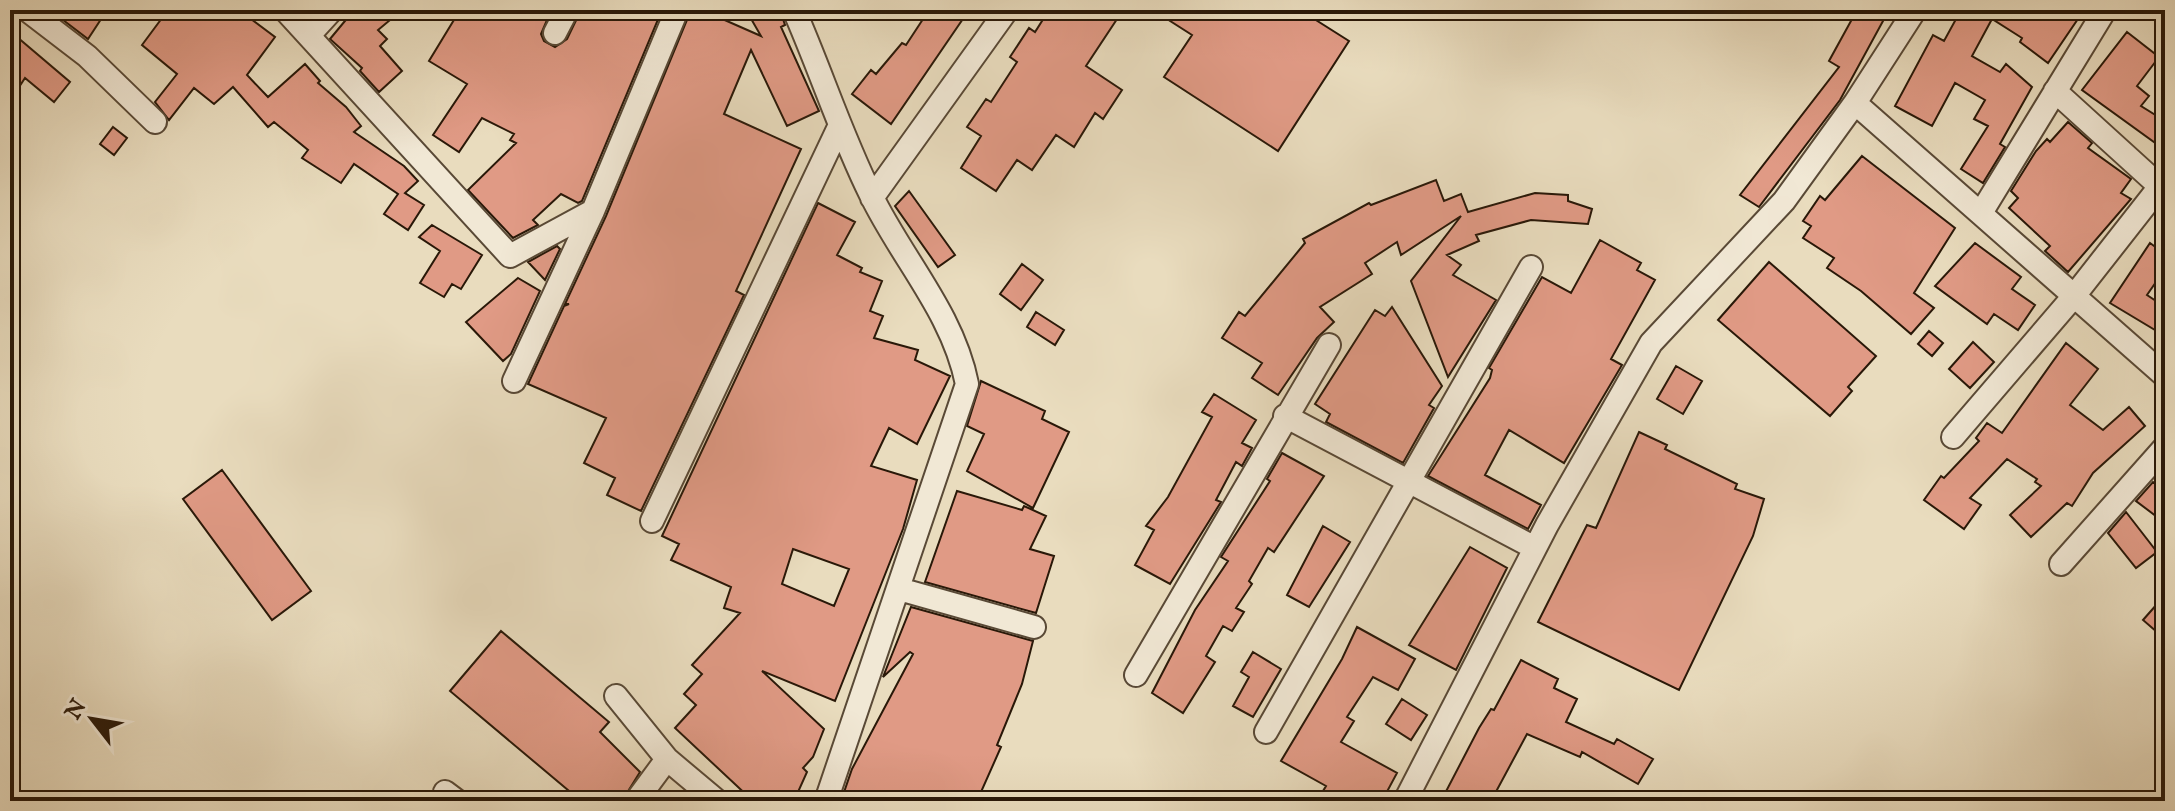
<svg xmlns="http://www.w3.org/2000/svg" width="2175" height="811" font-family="'IM FELL English',serif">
  <rect width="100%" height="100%" fill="#e9dcbe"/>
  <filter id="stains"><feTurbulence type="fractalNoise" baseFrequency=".0025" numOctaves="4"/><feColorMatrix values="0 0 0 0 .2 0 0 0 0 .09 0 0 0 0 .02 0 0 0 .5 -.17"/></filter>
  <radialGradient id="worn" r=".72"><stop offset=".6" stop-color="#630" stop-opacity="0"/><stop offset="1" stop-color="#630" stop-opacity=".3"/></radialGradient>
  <path fill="#e09a85" stroke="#291808" stroke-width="2" fill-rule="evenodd" d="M50,10h57l-19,29z
    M168,10h71l36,27 -28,38 21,22 37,-33 15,17 -2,2 28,24 15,19 -7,6 50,34 14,15 -13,12 19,12 -16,25 -24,-16 14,-20 -44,-30 -13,19 -39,-25 6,-8 -34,-28 -6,5 -35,-40 -19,17 -20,-16 -25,32 -14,-18 22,-28 -35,-29z
    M354,10h48l-24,20 9,9 -7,7 22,25 -23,21 -19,-21 2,-3 -32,-29z
    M460,10h85l5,3 -9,21 3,7 11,6 12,-8 14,-29h81l-80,191 -4,2 -17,-9 -28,26 5,5 -25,13 -45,-48 48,-47 -6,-3 4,-6 -32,-16 -23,34 -26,-17 34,-51 -38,-23z
    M691,10h11l59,26 -15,-26h34l5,15 -4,2 38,84 -32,15 -36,-76 -27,64 77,35 -65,142 8,4 -103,216 -34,-16 8,-17 -31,-15 22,-45 -78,-34 36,-78 5,-2h-4l41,-88z
    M929,10h40l-78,114 -39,-30 19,-24 5,4 26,-31 4,2z
    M1049,10h74l-37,56 36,24 -19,29 -8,-6 -21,34 -18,-12 -24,35 -15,-10 -21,31 -35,-23 20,-32 -14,-9 19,-28 5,3 26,-40 -7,-5 19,-29 6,4z
    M1153,10h147l49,31 -71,110 -114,-74 28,-42z
    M1857,10h32l-49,90 -81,107 -19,-12 99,-128 -10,-6z
    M1961,10h123l-36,53 -28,-21 2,-4 -30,-19 -20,37 28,16 6,-8 26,23 -32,57 5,3 -22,36 -22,-14 27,-43 -14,-7 11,-19 -30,-17 -23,43 -37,-20 38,-71 11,6z
    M10,31l60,51 -16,20 -29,-24 -15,23z
    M2127,32l32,25 -22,29 12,10 -8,10 24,15v29l-83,-60z
    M2068,122l24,21 -4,5 43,31 -10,14 10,6 -63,73 -23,-21 5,-5 -41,-38 9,-10 -7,-7 25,-40 11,-12 3,3z
    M113,127l14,11 -13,17 -14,-11z
    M1862,156l93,72 -41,65 20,15 -23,26 -50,-43 -34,-23 7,-10 -31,-20 8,-12 -8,-5 17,-25 5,4z
    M1436,180l8,21 17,-7 7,18 67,-19 33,2v6l24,8 -4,15 -57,-4 -55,15 3,6 -32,14 14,10 -8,10 43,25 -48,77 -37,-96 50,-65 -60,39 -4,-13 -32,21 7,11 -52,33 14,15 -17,16 -39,57 -26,-17 10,-15 -40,-25 17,-26 6,4 60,-73 -2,-4 66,-36 2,2z
    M909,191l46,64 -17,12 -43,-61z
    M818,203l37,19 -18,33 25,13 -2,4 22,9 -12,30 13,5 -9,22 44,12 -3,10 35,16 -33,68 -28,-16 -18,38 46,14 -14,49 -68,172 -73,-30 62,58 -11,28 -10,11 4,4 -13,29h-41l-78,-73 21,-23 -12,-11 18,-20 -10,-9 48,-52 -16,-5 7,-21 -60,-27 8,-16 -17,-8zM793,549l56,20 -15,37 -52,-22z
    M432,225l50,30 -21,34 -9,-5 -8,13 -24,-14 20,-32 -21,-14z
    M1600,240l41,23 -4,7 18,10 -44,79 11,6 -58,98 -55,-33 -24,45 56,30 -13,24 -100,-53 62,-98 2,-8 -3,-2 53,-91 29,16z
    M1975,243l46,34 -9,12 23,16 -17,25 -24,-16 -7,10 -52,-38z
    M2150,243l15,11v15l-18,26 18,12v29l-55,-33z
    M557,246l3,3 -15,31 -17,-18z
    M1769,262l107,94 -28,31 4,4 -22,25 -112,-96z
    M1022,264l21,16 -22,30 -21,-16z
    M518,278l22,13 -29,63 -8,7 -37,-39z
    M1392,307l50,79 -13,19 5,3 -31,55 -77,-41 4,-8 -15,-10 60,-94 10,6z
    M1036,312l28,18 -9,15 -28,-18z
    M1929,331l14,12 -11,13 -14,-12z
    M1973,342l21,20 -24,26 -21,-19z
    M2066,343l32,26 -28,36 33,25 26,-23 16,19 -52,47 -21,33 -5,-3 -36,34 -21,-22 31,-29 -6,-4 2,-3 -30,-20 -37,39 11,7 -17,24 -40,-29 17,-24 3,2 35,-37 -3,-3 11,-15 15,10z
    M1676,366l26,15 -19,33 -26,-15z
    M981,381l64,30 -3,8 27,13 -36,76 -66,-37 17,-37 -17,-8z
    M1214,394l42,26 -14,23 10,5 -10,18 -6,-4 -20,38 5,2 -51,82 -35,-19 19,-35 -8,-4 22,-29 44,-80 -10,-5z
    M1639,432l28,13 -2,4 72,35 -2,5 29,10 -11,37 -74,154 -141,-68 49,-97 9,3z
    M1282,453l42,23 -50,76 -6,-4 -19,33 3,3 -16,24 8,4 -12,19 -9,-5 -17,30 9,6 -32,51 -31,-20 43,-83 33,-49 -7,-4 49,-76 -3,-2z
    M222,470l89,121 -39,29 -89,-121z
    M2153,482l12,9v32l-29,-22z
    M957,491l65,19 2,-4 22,10 -16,33 24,7 -18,57 -111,-31z
    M2126,512l31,40 -21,16 -28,-35z
    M1323,526l27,16 -41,65 -22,-12z
    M1470,547l37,21 -51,102 -47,-25z
    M2165,595v44l-22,-19z
    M911,607l122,34 -11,43 -25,61 4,2 -24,54h-136l11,-32 61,-115 -3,-2 -27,25z
    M1357,627l58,32 -17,31 -25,-13 -26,40 7,4 -13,21 56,31 -15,28h-65l9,-15 -45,-25 61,-102z
    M501,631l108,91 -9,10 40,40 -18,29h-41l-131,-110z
    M1253,652l28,17 -28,48 -20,-11 16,-29 -8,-5z
    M1521,660l37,19 -4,9 23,11 -11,23 48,22 3,-5 36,20 -15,25 -56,-32 -2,5 -53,-23 -36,67h-50l38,-73 12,-19 3,1z
    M1402,699l25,16 -16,25 -25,-16z"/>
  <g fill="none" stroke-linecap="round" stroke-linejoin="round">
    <g stroke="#594936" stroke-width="26">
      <path id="minor" d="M27,10l60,46 68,66
        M285,10l225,246 83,-45
        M794,10c27,61 47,125 77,185 31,64 82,118 96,189l-141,417
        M555,33l12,-23
        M310,34l22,-24
        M2055,91l110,100
        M1855,103l310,273
        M872,198l135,-188
        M1981,213l124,-203
        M514,381l79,-170 84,-201
        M1285,416l250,132
        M1953,437l121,-141 91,-116
        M652,521l187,-394
        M2061,564l104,-117
        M899,589l135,38
        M1136,675l193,-330
        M616,696l51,63
        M1266,732l265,-465
        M445,792l12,9
        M636,801l31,-42 50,42
        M1405,801l142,-276 104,-182 133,-142 71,-98 60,-93"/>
    </g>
    <use href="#minor" stroke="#f1e8d5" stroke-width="22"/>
  </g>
  <rect width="2175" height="811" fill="none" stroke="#e9dcbe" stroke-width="40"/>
  <rect x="12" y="12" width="2151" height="787" fill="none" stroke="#291808" stroke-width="4"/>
  <rect x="20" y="20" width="2135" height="771" fill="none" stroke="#291808" stroke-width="2"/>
  <g transform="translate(92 719) rotate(301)" stroke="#f1e8d5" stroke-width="6" paint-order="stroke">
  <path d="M0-6L14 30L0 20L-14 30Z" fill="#291808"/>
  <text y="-12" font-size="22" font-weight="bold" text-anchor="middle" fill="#291808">N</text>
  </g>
  <rect width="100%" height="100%" filter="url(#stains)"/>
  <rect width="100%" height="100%" fill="url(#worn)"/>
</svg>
